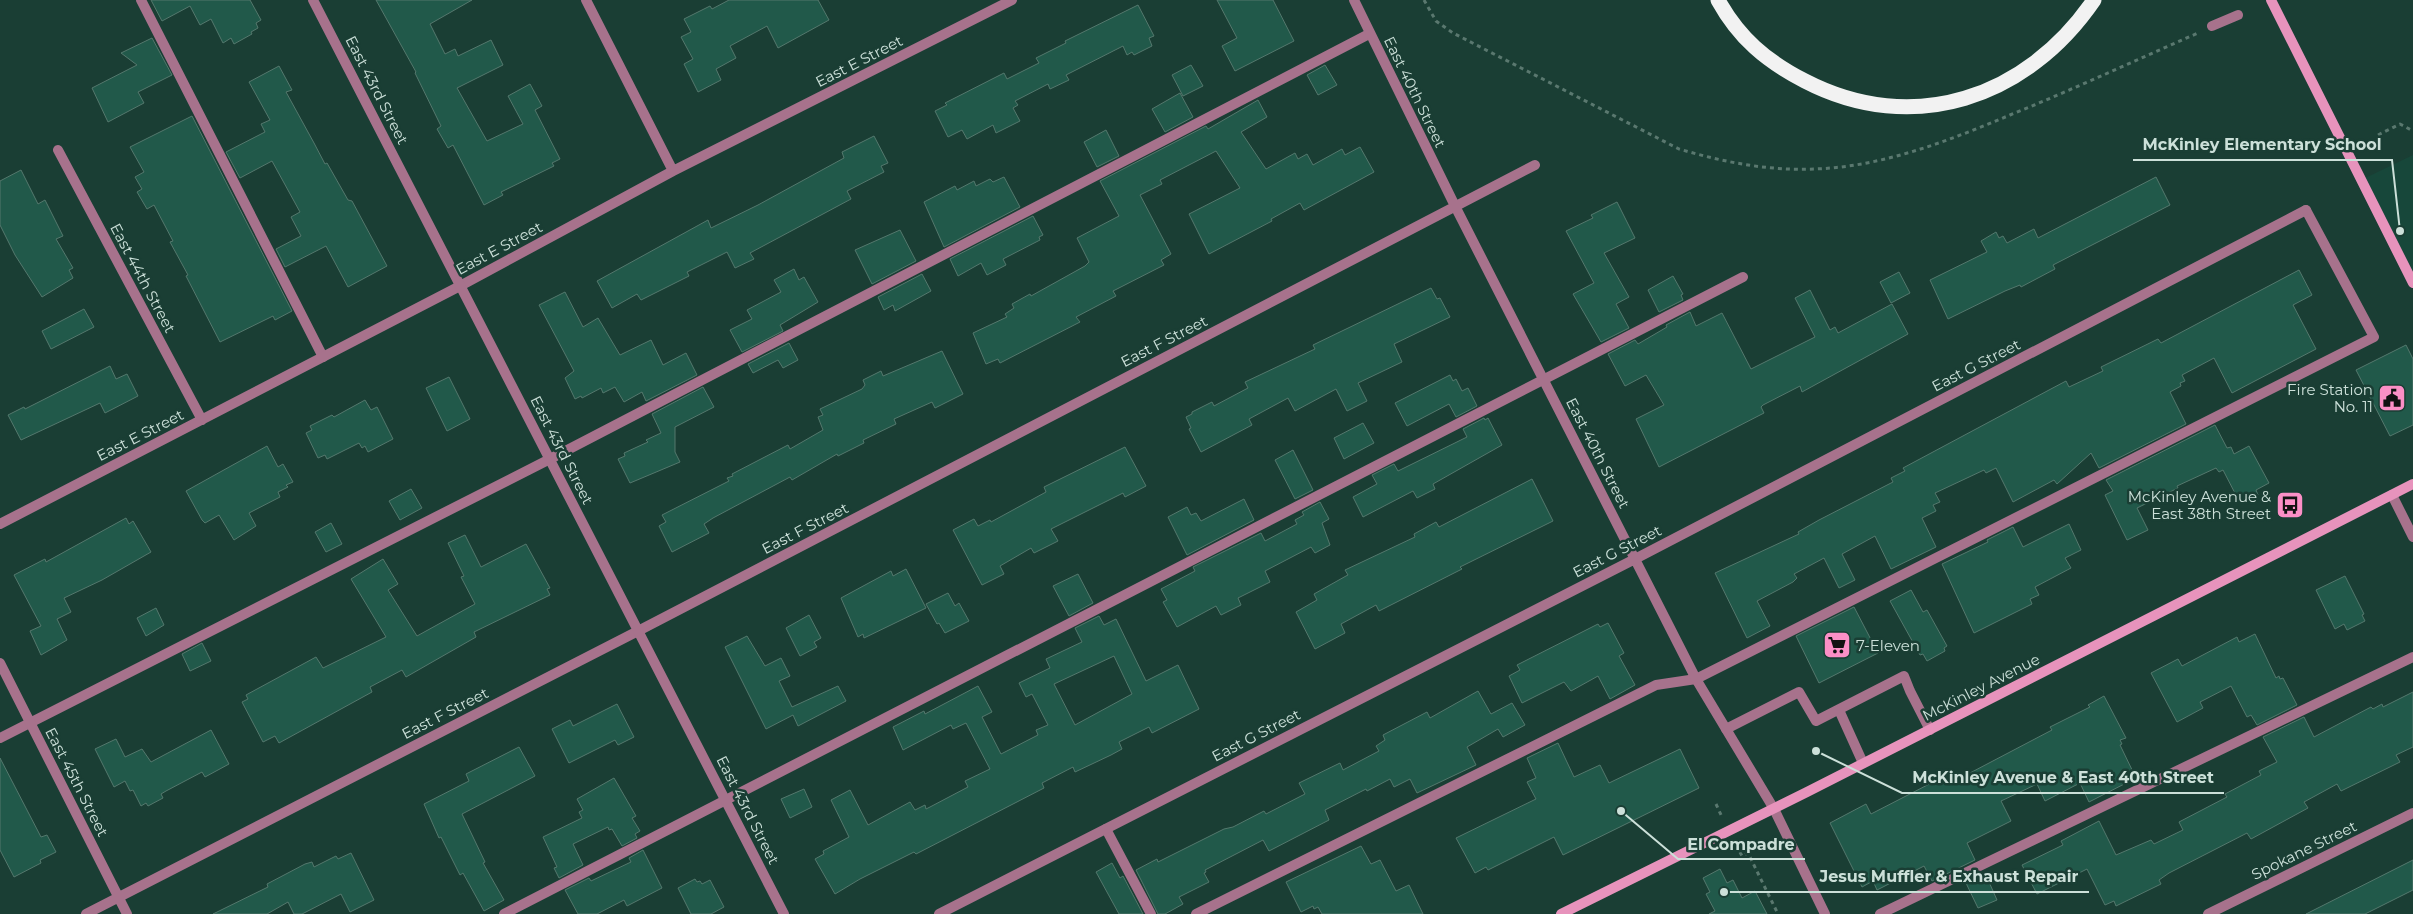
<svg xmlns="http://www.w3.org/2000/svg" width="2413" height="914" font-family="Montserrat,sans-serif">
  <rect width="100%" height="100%" fill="#1a3e34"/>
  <path fill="#17473a" d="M2413,155v128l-52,-103z"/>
  <path fill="#21594a" stroke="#54786d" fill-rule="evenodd" d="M151,0h99l11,20 -5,3 2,5 -7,4 1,2 -18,10 -3,-6 -8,5 -12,-24 -11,6 -10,-19 -28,15z
    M376,0h96l-42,24 15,30 10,-5 3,7 33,-16 12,25 -46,23 30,53 36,-17 -15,-28 22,-12 12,22 -7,4 25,49 -8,4 2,3 -53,26 2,3 -19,10 -31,-60 -5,3 -11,-19 4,-3 -26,-53 1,-1z
    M729,0h89l11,20 -51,28 -11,-22 -37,20 6,12 -20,11 5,11 -23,12 -14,-28 9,-5 -12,-22 10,-5 -7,-13 26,-13 2,3z
    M1217,0h56l21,41 -59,30 -13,-25 15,-8z
    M1138,5l16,31 -5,2 3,8 -18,9 -2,-3 -5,3 -4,-9 -57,29 3,5 -19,9 -2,-5 -33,17 3,4 -5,3 7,13 -24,12 -3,-8 -26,14 -5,-9 -14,7 -13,-26 12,-6 -2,-2 59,-30 3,6 32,-16 -3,-5 30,-15 -1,-2z
    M152,38l20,37 -34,17 6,11 -36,19 -16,-34 45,-23 -16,-12z
    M1191,65l12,21 -20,10 -11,-21z
    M1325,65l12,20 -19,10 -11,-20z
    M279,66l13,24 -6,2 28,51 11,21 2,-1 21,37 4,1 35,65 -39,21 -22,-41 -41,21 -9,-18 25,-13 -10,-19 9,-5 -28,-51 -32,17 -14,-26 39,-20 -4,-8 9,-4 -21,-38z
    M1180,93l13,24 -28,15 -13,-23z
    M1258,100l9,17 -26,15 25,37 29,-16 3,6 9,-5 6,11 29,-16 3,6 15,-8 14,25 -70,38 -4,-7 -29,16 1,2 -63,33 -20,-40 51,-26 -24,-37 -56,29 2,4 -22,11 31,59 -10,6 3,5 -51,26 3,5 -40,21 4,5 -80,41 -2,-4 -12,5 -13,-31 34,-16 -2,-3 9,-6 -2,-4 18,-10 1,2 54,-30 4,-4 -12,-24 42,-22 -19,-35 106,-55 2,3z
    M192,116l100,195 -17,9 -2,-4 -53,26 -34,-66 2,-1 -18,-33 3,-1 -19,-36 -7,4 -10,-17 5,-3 -7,-12 9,-5 -14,-25z
    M1106,130l13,26 -22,11 -13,-25z
    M874,136l14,27 -7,3 3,6 -37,19 4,8 -101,54 4,6 -19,9 -8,-16 -40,20 2,4 -48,24 -4,-6 -25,14 -15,-27 111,-61 3,8 47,-23 86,-47 -2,-6z
    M21,170l17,34 7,-4 18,36 -7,3 17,29 -4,2 4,8 -31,19 -27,-42 -15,-30v-44z
    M1004,177l16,30 -76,40 -20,-45 31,-16 2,4 17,-9 2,5 14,-7 3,3z
    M2156,177l14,28 -117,60 2,4 -34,18 -1,-2 -15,6 -57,28 -18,-39 57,-28 -6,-11 15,-9 3,6 4,-2 4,7 27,-14 4,9z
    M1617,202l18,36 -31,15 25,44 -13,7 13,24 -28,14 -28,-48 21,-11 -28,-52 27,-13 -2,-3z
    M1033,216l10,19 -4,2 1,3 -37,19 3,6 -19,10 -6,-12 -23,13 -8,-17z
    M900,230l16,31 -44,23 -17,-34z
    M794,269l5,11 5,-3 14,25 -38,23 3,6 -41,21 -12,-22 22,-11 -5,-9 34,-18 -7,-12z
    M2299,270l13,25 -19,10 23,44 -84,44 -18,-35 -32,17 3,6 -5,2 1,3 -11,6 16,32 -87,44 -8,-15 -34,31 -3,-4 -41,22 -17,-34 -10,5 -2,-3 -49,23 5,9 -7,3 3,6 -14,7 14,29 -45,22 -16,-33 -33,18 13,26 -16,8 -15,-30 -30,16 3,4 -4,4 -36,19 13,25 -23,12 -32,-65 84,-39 -1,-2 21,-12 74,-38 -2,-4 14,-7 -2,-3 146,-78 17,-9 3,6 34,-16 -2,-4 57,-28 3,4z
    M1899,272l11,21 -19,10 -11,-21z
    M922,274l9,17 -36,20 -2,-6 -9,5 -6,-13z
    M1673,276l10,18 -2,1 2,5 -24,12 -11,-22z
    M1431,288l6,11 3,-1 10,19 -56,27 8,18 -44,21 9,18 -20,10 -11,-22 -41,22 -7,-13 -39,21 3,6 -51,27 -12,-23 2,-1 -5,-11 6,-3v-2l20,-10 2,4 34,-18 -3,-6 70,-33 -2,-4z
    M1810,290l20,40 5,-3 3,6 54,-29 16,30 -106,58 -2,-6 -37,19 -2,2 3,6 -105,54 -23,-48 28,-14 -18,-30 -21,11 -17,-32 27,-14 3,4 29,-17 -1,-2 24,-13 6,14 26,-13 29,56 64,-32 -20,-39z
    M565,292l18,35 15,-9 22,37 31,-15 12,25 23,-12 11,22 -51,26 -4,-9 -18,10 -9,-15 -12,6 -2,-5 -19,10 -1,-2 -6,3 -10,-21 9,-7 -35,-66z
    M84,309l10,18 -43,22 -9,-18z
    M789,343l9,17 -15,8 -5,-8 -25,13 -5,-9z
    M2406,345l7,14v66l-23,11 -34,-66z
    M942,351l21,43 -28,14 -3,-6 -38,17 2,5 -33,16 1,3 -26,13 -1,-2 -45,26 -2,-3 -77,41 -9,6 5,9 -37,19 -13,-26 7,-4 -4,-7 67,-34 -2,-3 6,-2 -1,-2 56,-29 2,4 33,-19 -5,-13 5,-2 -3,-6 42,-20 3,-4 -2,-5 18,-9 2,5z
    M110,366l6,13 11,-5 11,22 -33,17 -5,-10 -79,37 -13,-25 16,-8 1,2z
    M1450,375l3,6 3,-2 6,12 6,-3 9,18 -21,11 -7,-13 -42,22 -12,-23z
    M449,377l21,42 -23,12 -21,-43z
    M703,387l11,20 -39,20v25l5,10 -50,21 -12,-24 7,-3 -1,-3 24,-11 -2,-2 15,-7 -9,-19z
    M365,400l6,10 6,-3 16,32 -25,13 -3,-6 -3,2 -3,-5 -32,16 -2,-4 -7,3 -12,-25 6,-3 -2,-4 22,-11 2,2z
    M1484,418l1,2 3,-2 14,27 -69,39 2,5 -18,9 -4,-7 -50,26 -10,-20 24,-13 -5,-9 22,-11 4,7 69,-34 -4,-8z
    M1363,423l11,20 -30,16 -10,-21z
    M2215,425l12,23 4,-1 3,7 15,-8 20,37 -13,7 2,5 -14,8 -3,-5 -3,1 -15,-29 -4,2 -3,-4 -39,18 1,2 -41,20 11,22 -21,10 -22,-45 8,-4 -7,-11z
    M267,446l11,21 5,-3 10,18 -7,3 2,2 -10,5 2,5 -31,16 7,13 -22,14 -15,-25 -14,8 -3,-3 -16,-29z
    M1125,447l21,39 -21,11 -2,-4 -72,36 7,12 -24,12 -3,-5 -31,18 4,8 -22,11 -29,-55 21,-11 4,7 12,-6 1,2 55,-30 -2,-5z
    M1293,450l20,40 -18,9 -20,-39z
    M1532,479l21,42 -93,46 2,2 -83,42 -3,-6 -35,19 4,9 -30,16 -19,-37 21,-12 -3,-6 32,-18 2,-1 -3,-5 70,-33 -1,-3 22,-12 3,5z
    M411,489l11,19 -22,12 -11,-19z
    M1244,499l10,21 -67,35 -19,-38 19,-10 4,8 5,-2 5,8z
    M1320,502l9,17 -7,4 8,22 -15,8 -4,-6 -46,24 5,11 -32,16 3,7 -20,10 -5,-9 -39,21 -14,-25 4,-2 -6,-11 34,-18 -2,-4 68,-34 4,8 32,-17 -2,-4 9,-5 -2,-3z
    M126,518l3,6 4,-3 18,31 -49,28 -38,18 7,14 -14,7 10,21 -26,15 -11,-24 11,-5 -27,-51 31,-16 1,3z
    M331,523l11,21 -16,8 -11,-20z
    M2069,524l12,26 -16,8 6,10 -36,19 4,8 -9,4 2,5 -58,29 -32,-69 46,-22 -1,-2 26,-13 10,20z
    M465,535l16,32 45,-23 24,44 -3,1 3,6 -76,37 2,5 -70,40 -4,-7 -32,17 2,5 -93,51 -4,-7 -12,6 -21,-40 6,-3 -2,-4 70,-38 7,11 63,-31 -35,-58 32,-20 15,25 -10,6 29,46 58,-32 -14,-27 3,-1 -16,-33z
    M906,569l20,39 -62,30 -1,-4 -5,3 -17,-39 50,-27 2,5z
    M1078,574l15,29 -24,13 -16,-30z
    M2345,576l19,38 -2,1 3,6 -18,9 -3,-6 -9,5 -19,-39z
    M1911,590l12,22 4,-2 20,36 -3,2 1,3 -18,10 -4,-7 -3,1 -30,-54z
    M948,593l7,13 4,-3 10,18 -24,12 -6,-10 -2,1 -11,-20z
    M1854,607l24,46 -59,30 -23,-47z
    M156,608l8,17 -18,11 -9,-18z
    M809,615l12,23 -7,4 3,5 -17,9 -14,-28z
    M1099,616l5,9 12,-6 30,62 32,-16 21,44 -47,24 -3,-6 -30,15 3,7 -11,6 -36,17 -2,-5 -31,16 2,5 -128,66 -2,-2 -54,27 -25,15 -20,-35 9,-5 -1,-3 26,-14 -18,-37 19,-10 18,35 42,-23 5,8 10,-5 1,4 4,-2 38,-20 -3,-6 25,-12 -24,-46 -13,6 -2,-4 -48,25 -10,-23 31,-16 1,3 53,-28 14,26 -10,5 19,37 37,-19 -2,-5 12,-5 -16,-31 -6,3 -7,-14 31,-15 -4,-9 36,-17 -7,-14zM1114,656l18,38 -57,31 -21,-41z
    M1608,623l16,30 -5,3 16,29 -25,14 -12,-23 -27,15 -7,-9 -42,21 -13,-27 11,-6 -3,-5 81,-41 2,3z
    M2255,634l21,44 3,-2 1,3 3,-1 14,27 -40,20 -6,-10 -4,2 -16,-31 -31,16 3,6 -26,14 -26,-49 27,-14 4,7 55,-29 2,5z
    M747,636l18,30 16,-8 9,18 -11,5 13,26 46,-21 8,15 -48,25 -5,-11 -27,14 -41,-82z
    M202,643l9,18 -21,10 -8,-17z
    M1478,691l13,23 21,-11 13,22 -22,12 -5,-8 -31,18 9,18 -59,28 -7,-14 -16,8 -4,-8 -23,12 -1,-2 -41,21 4,10 -60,31 -6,-11 -58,30 1,2 -2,1 5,9 -30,15 4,7 -18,10h-7l-22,-44 21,-11 1,3 66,-33 9,-2 31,-16 2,3 39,-20 -6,-11 41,-20 3,7 36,-19 -3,-5 9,-6 -2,-5 44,-23 3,6z
    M2413,692v55l-17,8 4,7 -59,29 -4,-7 -33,18 4,6 -57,31 -4,-6 -78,40 -10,7 2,4 -45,22 -2,-5 -9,4 -18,-36 -50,25 -15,-29 41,-20 -2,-4 38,-20 17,34 35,-15 3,4 29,-14 -4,-8 48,-25 -2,-3 36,-19 -2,-4 18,-9 -14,-25 41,-20 10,20 57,-30 2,2 9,-5 1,3z
    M2104,696l22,42 -6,2 2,4 -2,1 16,33 -47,24 -9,-19 -35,18 -8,-17 -36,17 10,20 -44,22 8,17 -43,21 -8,-15 -47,24 -4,-9 -11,6 -32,-64 36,-19 5,10 70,-36 3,5 4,-2 1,3 103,-54 -2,-3 40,-20 -2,-2z
    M617,704l17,33 -16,8 -3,-5 -46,23 -17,-34 18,-9 3,6z
    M211,730l18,34 -24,13 -3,-5 -36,19 -5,3 2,4 -15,8 -2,-3 -5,3 -8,-16 -3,1 -5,-10 -11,6 -19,-38 21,-10 9,18 17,-8 9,13z
    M1558,743l16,34 26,-12 9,18 71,-34 19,39 -136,67 -9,-18 -66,33 -2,-3 -11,6 -19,-35 80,-39 -9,-17 9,-4 -9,-20z
    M519,747l16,29 -73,38 23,48 -2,1 21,37 -20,11 -21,-38 -3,2 -19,-38 -2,1 -15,-34 45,-23 -3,-7z
    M0,758l41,79 6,-2 9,17 -16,8 1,3 -27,14 -14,-27z
    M614,778l22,38 -4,2 8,13 -5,3 2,4 -15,8 -10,-17 -3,1 -1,-3 -35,17 10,21 -24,13 -5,-10 3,-1 -14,-30 39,-19 -3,-6 4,-2 -6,-11z
    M804,789l8,18 -22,11 -9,-19z
    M1361,846l10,18 9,-4 16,31 13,-6 14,29h-101l-4,-7 -4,2 -1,-3 -12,6 -15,-30z
    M643,850l19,38 -35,18 -3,-6 -27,14h-19l-13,-24 24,-12 2,3 40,-19 -2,-4z
    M351,853l23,47 -24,12 -9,-18 -39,20h-8l-6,-12 -21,12h-54l55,-27 -1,-3 38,-20 7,-2 2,5 22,-11 2,3z
    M2413,860v30l-48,24h-59z
    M1112,863l8,15 3,-2 20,38h-24l-23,-42z
    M1720,869l7,14 6,-3 9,18 13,-7 12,23h-58l6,-3 -9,-17 4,-2 -7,-14z
    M1982,873h3l12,27 -19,8 -13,-27z
    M695,879l2,3 3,-1 2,3 8,-4 14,27 -13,7h-20l-13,-26z"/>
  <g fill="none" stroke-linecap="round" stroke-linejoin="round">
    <path stroke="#5a786f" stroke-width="3" stroke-dasharray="4 4" stroke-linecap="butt" d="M1424,0l12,21 17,12 226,116c44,13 89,22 135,20 68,-2 134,-28 196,-54 64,-26 126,-55 188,-82
      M2378,135l22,-11 13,7
      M1716,804l6,13
      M1736,845l6,11 6,-3 30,61"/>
    <path stroke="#a7728c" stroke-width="10" d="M141,0l182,357
      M2212,26l26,-11
      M2392,495l21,42
      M1839,710l24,53
      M1726,729l73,-37 17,29 88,-45 6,15 20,39
      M0,738l550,-279 819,-425
      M1106,829l45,85
      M504,914l1239,-637
      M1196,914l460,-229 40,-6 678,-342 -68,-127
      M1880,914l533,-257"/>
    <path stroke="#a7728c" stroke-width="10" d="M586,0l87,171
      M1354,0l101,206 241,473 78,130 51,105
      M58,150l144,270
      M0,524l460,-238 213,-115 339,-171
      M0,663l127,251
      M86,914l554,-284 895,-465
      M939,914l696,-355 671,-349
      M2208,914l205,-101"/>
    <path stroke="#a7728c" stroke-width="10" d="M313,0l471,914"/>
    <path stroke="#e793bc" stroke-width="10" d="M2271,0l142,283
      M1561,914l246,-122 606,-308"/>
    <path stroke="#f2f2f2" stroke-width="15" d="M1718,0c21,38 48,61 87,81 108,56 222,17 289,-81"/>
  </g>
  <defs>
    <g id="civic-square" transform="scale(1.4375)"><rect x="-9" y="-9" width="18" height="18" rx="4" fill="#fb8fc6" stroke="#1a3e34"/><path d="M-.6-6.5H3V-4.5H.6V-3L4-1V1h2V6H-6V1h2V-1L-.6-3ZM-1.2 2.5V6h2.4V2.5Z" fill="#111"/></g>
    <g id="bus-square" transform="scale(1.4375)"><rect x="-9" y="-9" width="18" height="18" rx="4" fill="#fb8fc6" stroke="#1a3e34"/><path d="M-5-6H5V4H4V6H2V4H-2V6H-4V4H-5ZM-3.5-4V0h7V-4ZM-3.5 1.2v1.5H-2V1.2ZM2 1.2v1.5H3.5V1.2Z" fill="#111"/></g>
    <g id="supermarket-square" transform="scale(1.4375)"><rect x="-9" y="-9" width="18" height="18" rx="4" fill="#fb8fc6" stroke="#1a3e34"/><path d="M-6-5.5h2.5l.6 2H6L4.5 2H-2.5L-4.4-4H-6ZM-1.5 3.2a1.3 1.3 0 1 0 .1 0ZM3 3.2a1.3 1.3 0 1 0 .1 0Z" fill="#111"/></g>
  </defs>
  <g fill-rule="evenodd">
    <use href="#civic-square" x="2392" y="398"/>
    <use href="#bus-square" x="2290" y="505"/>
    <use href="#supermarket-square" x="1837" y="645"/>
  </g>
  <g text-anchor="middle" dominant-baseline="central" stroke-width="5" stroke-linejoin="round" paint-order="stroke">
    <g font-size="15" fill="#cce0d9" stroke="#1a3e34">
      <text transform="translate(859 61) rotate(-27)">East E Street</text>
      <text transform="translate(377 90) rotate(63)">East 43rd Street</text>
      <text transform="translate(1415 92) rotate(64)">East 40th Street</text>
      <text transform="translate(499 248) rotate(-28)">East E Street</text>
      <text transform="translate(143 278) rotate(62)">East 44th Street</text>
      <text transform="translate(1164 341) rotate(-27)">East F Street</text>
      <text transform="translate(1976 365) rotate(-27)">East G Street</text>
      <text transform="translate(140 435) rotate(-27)">East E Street</text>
      <text transform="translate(562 450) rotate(63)">East 43rd Street</text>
      <text transform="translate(1598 453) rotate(63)">East 40th Street</text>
      <text transform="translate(805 528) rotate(-27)">East F Street</text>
      <text transform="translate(1617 551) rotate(-27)">East G Street</text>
      <text transform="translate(1981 687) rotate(-27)">McKinley Avenue</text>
      <text transform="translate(445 713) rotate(-27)">East F Street</text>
      <text transform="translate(1256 735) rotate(-27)">East G Street</text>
      <text transform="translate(77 782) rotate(63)">East 45th Street</text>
      <text transform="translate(748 810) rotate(63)">East 43rd Street</text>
      <text transform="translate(2304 850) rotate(-26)">Spokane Street</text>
    </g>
    <g font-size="15" fill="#cce0d9" stroke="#1a3e34" text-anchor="end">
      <text x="2373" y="389">Fire Station<tspan x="2373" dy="17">No. 11</tspan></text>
      <text x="2271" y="496">McKinley Avenue &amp;<tspan x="2271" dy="17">East 38th Street</tspan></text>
      <text x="1856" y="645" text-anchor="start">7-Eleven</text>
    </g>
  </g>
  <path fill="none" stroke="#cce0d9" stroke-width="2" d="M2400 231L2392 160H2133M1816 751L1902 793H2224M1621 811L1678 859H1805M1724 892L1810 892H2089"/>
  <g fill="#cce0d9" stroke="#1a3e34" stroke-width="2">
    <circle cx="2400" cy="231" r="5"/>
    <circle cx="1816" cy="751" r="5"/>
    <circle cx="1621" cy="811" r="5"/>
    <circle cx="1724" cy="892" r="5"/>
  </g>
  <g font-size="16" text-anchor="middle" font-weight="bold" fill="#cce0d9" stroke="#1a3e34" stroke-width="5" stroke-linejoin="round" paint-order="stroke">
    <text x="2262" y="150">McKinley Elementary School</text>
    <text x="2063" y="783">McKinley Avenue &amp; East 40th Street</text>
    <text x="1741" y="850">El Compadre</text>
    <text x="1949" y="882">Jesus Muffler &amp; Exhaust Repair</text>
  </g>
</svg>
